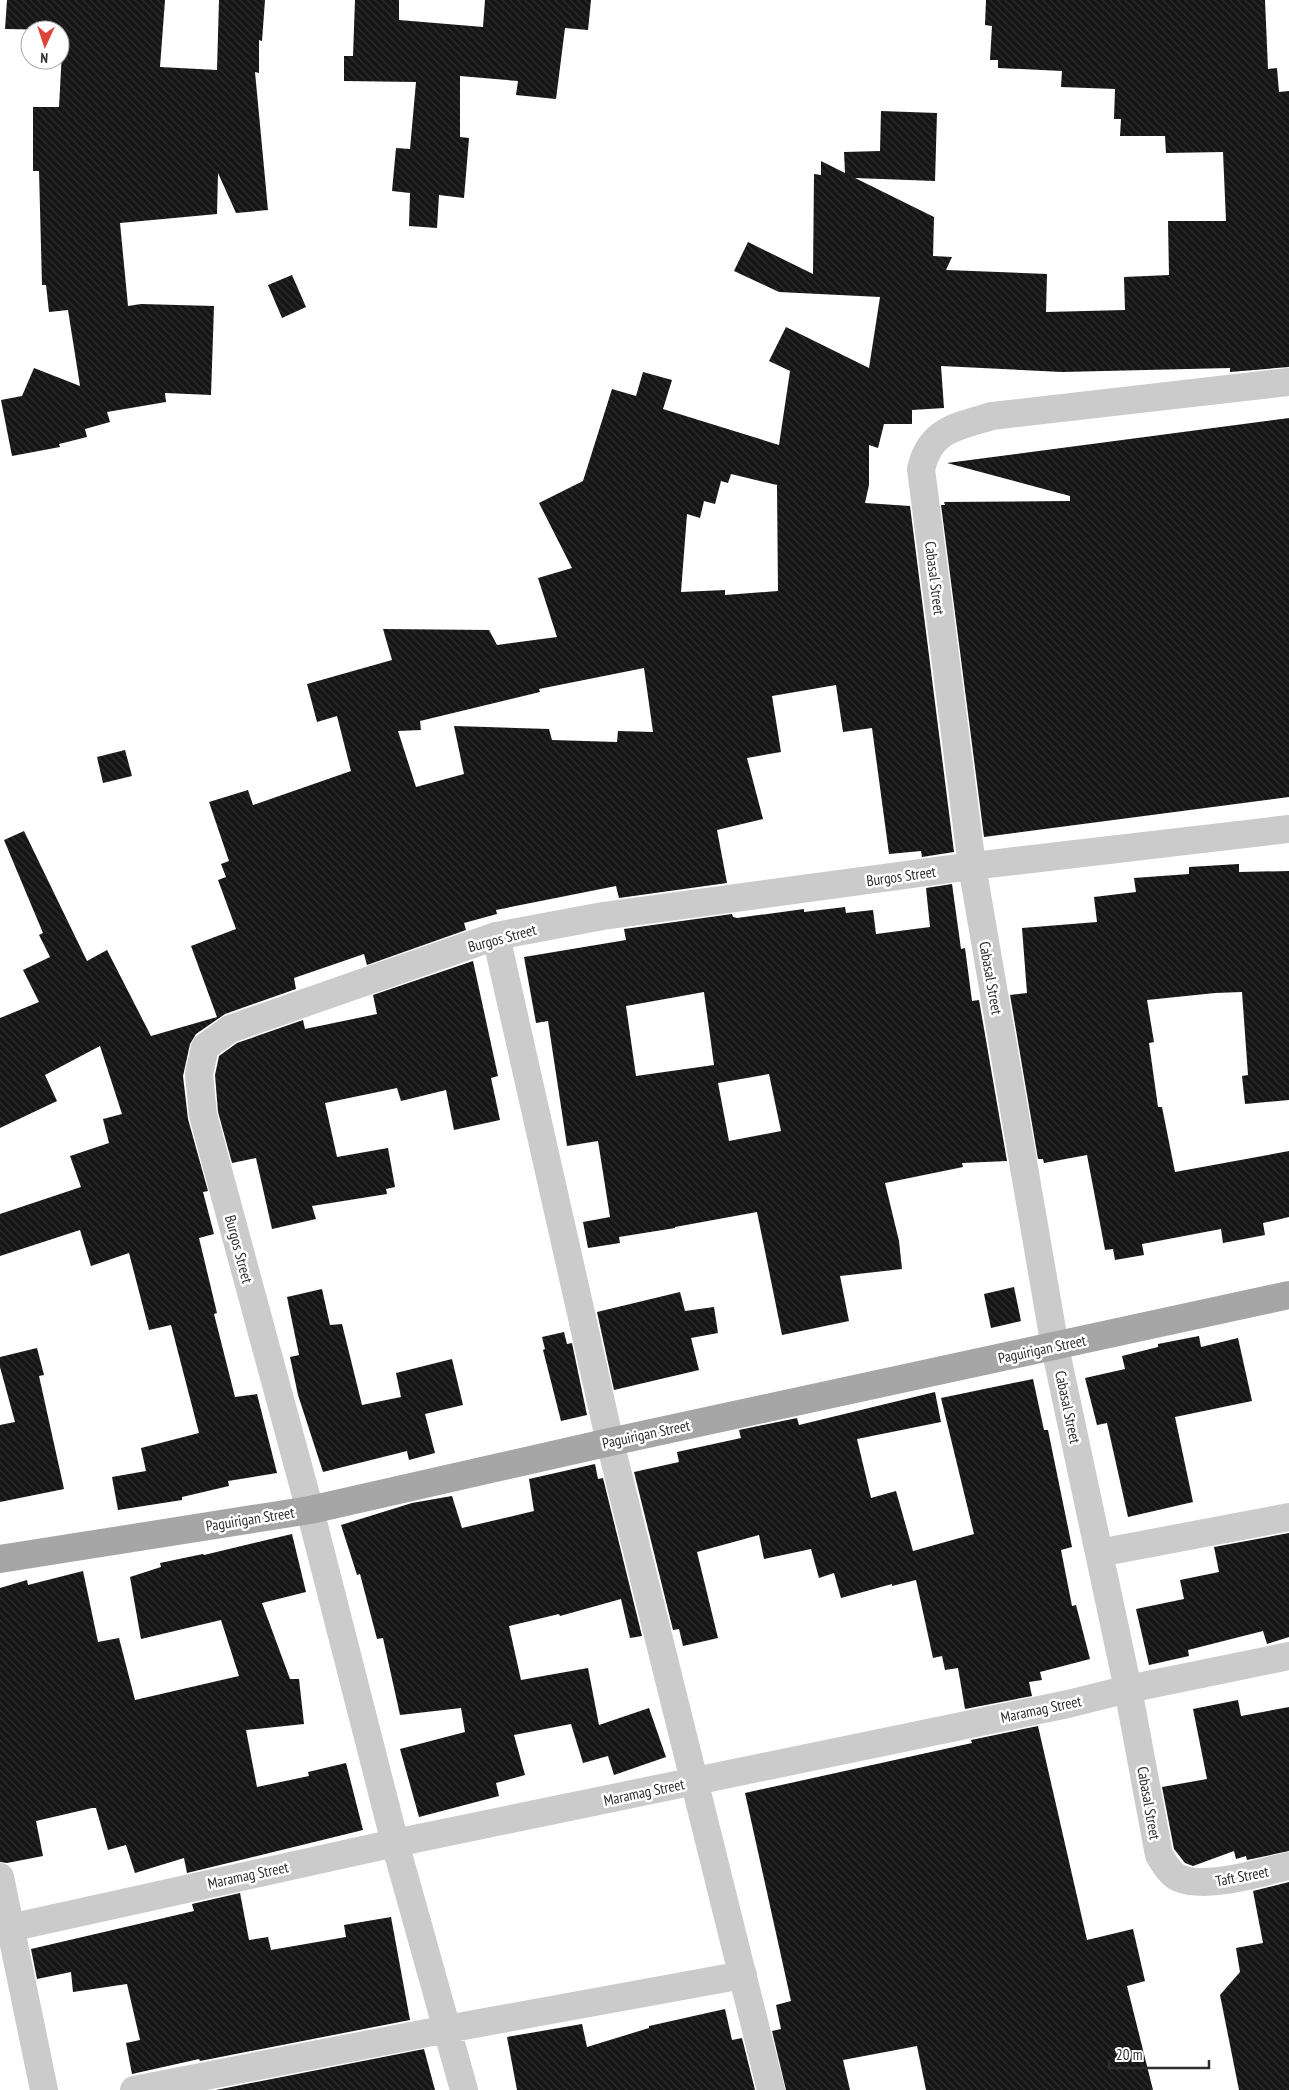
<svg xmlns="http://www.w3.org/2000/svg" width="1289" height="2090" font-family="'PT Sans Narrow',sans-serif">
  <defs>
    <pattern id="building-back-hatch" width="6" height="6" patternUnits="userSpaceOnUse" patternTransform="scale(1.25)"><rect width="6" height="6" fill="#151515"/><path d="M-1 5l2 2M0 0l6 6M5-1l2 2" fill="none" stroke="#2f2f2f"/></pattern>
  </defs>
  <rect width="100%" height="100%" fill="#fff"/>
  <path fill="url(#building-back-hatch)" fill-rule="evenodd" d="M7,0h158l-5,67 57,3 2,-70h46l-3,41 -3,-1v33l-4,-1 13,138 -32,3 -18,-40 -1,41 -97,9 8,83 13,-2 73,2 -3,89 -46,-2 1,9 -59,10 3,10 -25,7 2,8 -28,7 1,3 -48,9 -11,-56 21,-4 12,-28 46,18 -12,-76 -19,2 -3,-27h-4l-3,-114h-6v-64h26l4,-74h-3v-3l-55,-1z
    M355,0h44v20l84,7 2,-27h106l-3,30 -23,-2 -9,71 -40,-4 2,-14 -58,-5v61l9,1 -5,60 -25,-3 -2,33 -28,-2 1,-33 -18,-2 4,-43 14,1 6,-67 -72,-1v-25h9z
    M986,0h279l3,69 9,-1 2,24 10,-1v276l-59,5v-4l-168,4 -121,-6 3,42 -32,2v14h-28l-6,24 -9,-3v40l-4,18 45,3 44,346 -32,5 -1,-6 -32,3 -17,-126 -29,4 -7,-47 -64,11 9,56 -34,6 16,61 -46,11 10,53 -108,15 -3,-12 -120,24 1,4 -33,9 2,7 -99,35 -3,-11 -70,24 2,11 -71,25 -29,20 -6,10 -7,32 5,43 20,72 -5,1 11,42 -15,4 18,75 -3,1 21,83 22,-3 20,79 -49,8 1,5 -47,11v3l-64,10 -6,-33 34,-6 -5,-23 58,-15 -28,-108 -22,5 -20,-77 -38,13 -11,-36 -80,26v-42l81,-27 -11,-31 39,-13 -6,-24 19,-5 -22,-68 -55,29 12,26 -57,27v-110l39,-16 -16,-32 27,-13 -11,-22 4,-2 -39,-93 20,-9 63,130 20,-11 44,86 66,-19 -26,-71 45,-17 -18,-49 8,-3 -5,-13 8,-3 -20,-59 39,-12 5,15 98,-34 -14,-55 -20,6 -10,-38 85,-24 -9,-31 106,1 8,15 60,-8 -19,-59 34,-10 -33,-65 44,-22 29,-92 24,7 7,-24 29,8 -9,29 116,36 11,-74 -21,-10 17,-34 83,41 11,-71 -101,-5 -45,-21 14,-29 65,32 1,-100 7,1v-14l24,12 -1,-21 36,-1 1,-40 56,2 -2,68 -80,-3 79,39 -1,39 19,1 -6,13 101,4 -1,38 79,-2 -1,-33 45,-2 -1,-54h58l-3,-69 -57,1 -1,-17h-45l1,-17h-7l1,-30 -54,-2 1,-16 -64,-3v-8h-8l2,-34 -7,-1zM731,474l46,11 1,106 -53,4v-5l-44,2 6,-78 13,4 4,-17 11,3 6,-23 7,2zM644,668l9,64 -35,-1 -1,11 -65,-2 -3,-11 -95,-3 10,48 -48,13 -18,-56 23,-1 -1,-9 120,-29 -1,-3z
    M292,275l14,32 -24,11 -14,-33z
    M1289,418v379l-305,40 -43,-332h4l-1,-3 126,-1v-5l-123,-33z
    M125,750l7,26 -29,7 -6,-26z
    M1239,864v8l50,-1v229l-44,4 -3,-28 6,-1 -6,-83 -27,1 -68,7 7,42 -5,1 9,64h4l13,65 114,-21v66l-26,6 2,12 -42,8 -2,-14 -79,15 2,11 -29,5 -2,-11 -8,1 -18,-95 -43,8 -1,-4h-5l-28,-164 17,-2 -5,-65 75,-6 -3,-25 42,-5 -2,-14 55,-4v-7z
    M952,884l9,65 4,-1 7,53 7,-1 28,161 -45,2 1,4 -78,16 14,58 3,28 -62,7 9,45 -67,14 -25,-123 -82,15v1l-56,9 1,6 -32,5 -5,-26 27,-5 -12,-76 -31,5 -19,-125 -12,2 -12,-66 102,-17 -2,-11 108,-15 1,3 4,1 67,-9v3l41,-5 1,6 27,-3 3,24 54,-7 -4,-39zM704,992l10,73 -78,11 -10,-70zM769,1074l12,57 -52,10 -11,-58z
    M473,961l25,115 -7,2 9,42 -46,10 -8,-40 -45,11 -4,-13 -72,15 12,54 51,-9 7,39 -9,2 1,5 -75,12 4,13 -44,10 -16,-71 -24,5 -14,-51 -3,-37 4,-19 18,-13 66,-23 2,9 72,-15 -4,-19z
    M1014,1287l7,34 -30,7 -7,-34z
    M322,1289l8,36 12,-1 20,81 39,-8 -5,-24 56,-14 11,46 -38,9 10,39 -26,7 -2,-9 -84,21 -25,-77 -8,-38 9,-2 -12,-58z
    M680,1292l5,19 29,-4 4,26 -27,5 8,32 -85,20 -17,-78z
    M564,1332l3,12 5,-1 15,72 -26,6 -18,-71 2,-1 -3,-12z
    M1199,1336l2,11 37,-9 14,63 -77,16 18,85 -65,15 -21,-94 -10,2 -12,-47 40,-9 -3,-13 36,-9v-3z
    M37,1348l7,27 -5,1 25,113 -64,13v-77l15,-3 -15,-55v-10z
    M1033,1379l11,51h4l24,117 -11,3 11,56 4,-1 14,54 -50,13 2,8 -13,2 3,14 -67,13 -7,-41 -13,2 -3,-14 -9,2 -17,-78 -24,6v-2l-51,14 -7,-25 -15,5 -8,-29 -47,10 -5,-24 -62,17 21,86 -35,8 -4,-17 -6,1 -39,-158 45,-10 -2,-10 64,-14 -2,-8 58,-12 2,7 136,-33 6,30 -84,17 14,59 25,-7 17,60 61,-17 -33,-136z
    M595,1464l3,15 5,-1 39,158 -12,2 -9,-39 -61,17 -1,-2 -50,12 12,54 67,-12 11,57 50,-17 17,49 -52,18 -6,-19 -25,7 -12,-39 -57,11 11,40 -29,8 3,13 -80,21 -19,-68 65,-17 -4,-24 -61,7 -17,-77 -6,1 -17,-65 -3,1 -16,-50 71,-22 40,-7 10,32 72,-17 -5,-32z
    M1289,1533v104l-22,7 -4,-13 -75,19 1,6 -40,9 -13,-56 48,-10 -4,-19 39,-8 -5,-25z
    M292,1534l14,58 -44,11 28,76h9l5,45 -58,6 11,57 52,-11 -1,-4 38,-9 17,67 -176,43 -3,-15 -49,15 -9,-28 -18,5 -12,-42h-4l-56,13 7,35 -36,7 -7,-1v-274l27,-8 1,5 55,-14 15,71 21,-4 16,62 104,-24 -18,-56 -80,19 -11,-62 31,-10 -1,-4 43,-9 1,1z
    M1238,1700l3,16 48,-9v144l-42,9 -1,-4 -10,3 -2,-8 -41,15 -8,-3 -11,-14 -12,-62 45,-8 -14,-70z
    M1038,1726l49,214 46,-11 12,52 -18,5 26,104h-227l-9,-44 -74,14 7,30h-64l-14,-59 9,-2 -5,-24 15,-4 -46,-208 227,-50 -1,-3z
    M1289,1882v208h-50l-19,-95 20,-23 -4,-24 27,-5 -10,-52z
    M240,1893l9,47 19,-3 3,13 75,-13 -2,-12 47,-8 19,103 -210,41 -1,-2 -67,15 -6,-31 14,-3 -13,-56 -54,8 -2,-20 -34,7 -6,-30 163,-38 -2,-7z
    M725,2009l7,31 10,-2 13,52h-238l-10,-53 75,-13 5,23 62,-19v-2z
    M424,2049l11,41h-219z"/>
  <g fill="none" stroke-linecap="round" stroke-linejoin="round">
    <path stroke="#cbcbcb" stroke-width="28" d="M1289,382l-297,34c-34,10 -62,13 -71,53l51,397 83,481 73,342 31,166c5,8 11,19 20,23 28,12 81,-6 110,-12
      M496,936l114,506 161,648
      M1099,1553l190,-36
      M0,1877l44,213
      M0,1930l395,-87 673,-139 60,-15 161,-33
      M134,2090l313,-61 296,-54
      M464,2090l-69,-247 -85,-333 -107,-395 -4,-41 6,-27 25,-18 266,-93 107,-20 369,-50 317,-37"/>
    <path stroke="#a6a6a6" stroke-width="28" d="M0,1559l310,-49 300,-68 679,-147"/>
  </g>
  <g text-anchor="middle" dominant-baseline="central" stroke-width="5" stroke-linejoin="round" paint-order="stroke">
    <g font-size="15" fill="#2e2e2e" stroke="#fff">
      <text transform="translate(935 578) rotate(83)">Cabasal Street</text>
      <text transform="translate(901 876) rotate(-8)">Burgos Street</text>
      <text transform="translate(502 938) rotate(-15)">Burgos Street</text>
      <text transform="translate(991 978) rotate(80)">Cabasal Street</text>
      <text transform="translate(239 1249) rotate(75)">Burgos Street</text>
      <text transform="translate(1042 1349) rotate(-12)">Paguirigan Street</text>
      <text transform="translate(1068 1407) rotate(78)">Cabasal Street</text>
      <text transform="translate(646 1434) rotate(-12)">Paguirigan Street</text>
      <text transform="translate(250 1519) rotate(-9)">Paguirigan Street</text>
      <text transform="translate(1041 1709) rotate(-12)">Maramag Street</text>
      <text transform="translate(644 1792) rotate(-12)">Maramag Street</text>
      <text transform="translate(1149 1803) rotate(80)">Cabasal Street</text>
      <text transform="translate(248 1875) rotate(-12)">Maramag Street</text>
      <text transform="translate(1242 1876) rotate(-11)">Taft Street</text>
    </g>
  </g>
  <g transform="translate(45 45) rotate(183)"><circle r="24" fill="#ffffff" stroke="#ababab"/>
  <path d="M0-4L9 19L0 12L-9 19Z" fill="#dc433a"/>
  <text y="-8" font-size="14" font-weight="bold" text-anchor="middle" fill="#2e2e2e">N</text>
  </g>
  <path d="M1109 2060v8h100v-8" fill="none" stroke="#2e2e2e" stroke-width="2.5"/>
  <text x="1116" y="2060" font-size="15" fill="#2e2e2e" stroke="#ffffff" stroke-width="4" paint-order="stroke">20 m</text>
</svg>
